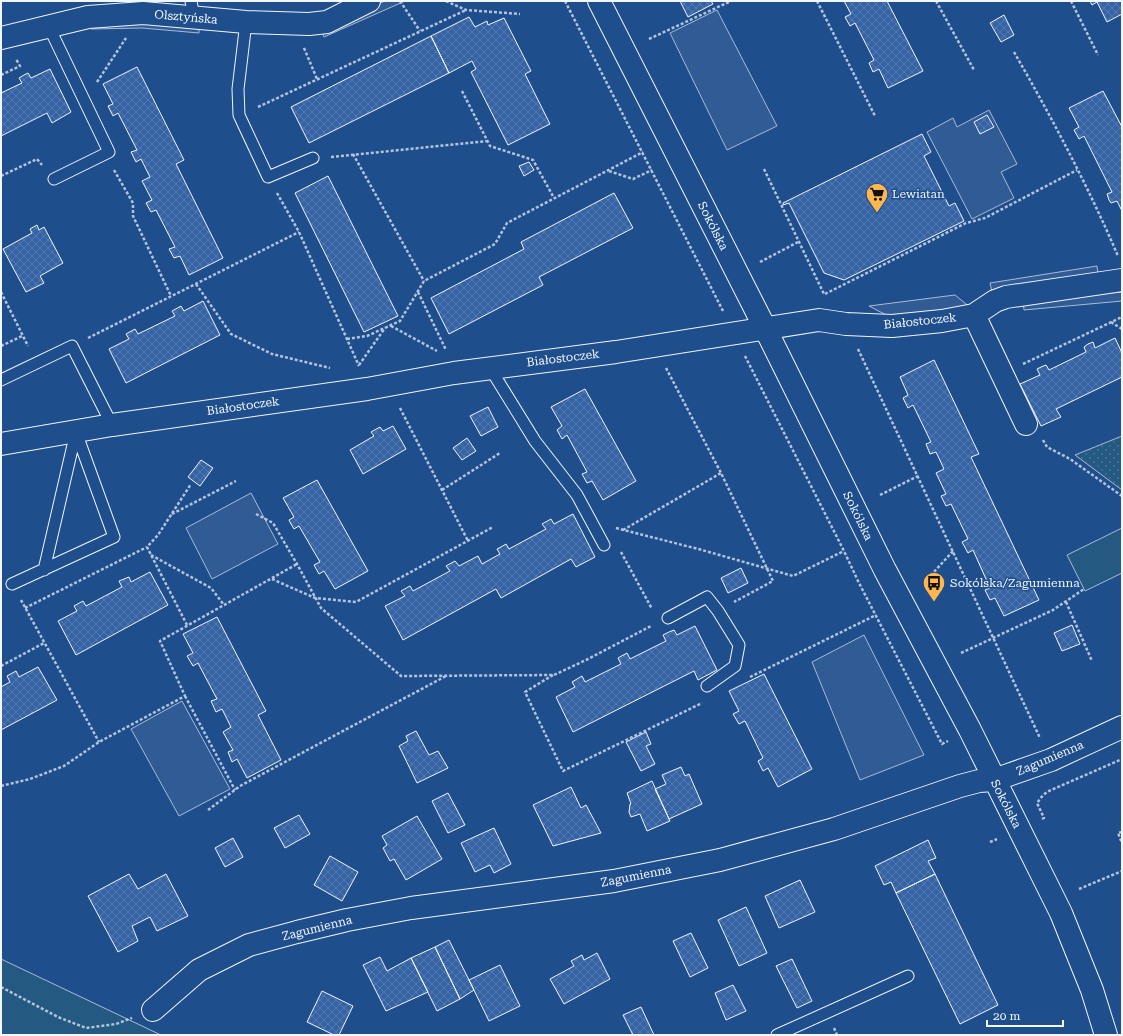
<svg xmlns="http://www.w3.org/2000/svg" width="1123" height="1036" font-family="'Roboto Serif',serif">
  <defs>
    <pattern id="park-dots" width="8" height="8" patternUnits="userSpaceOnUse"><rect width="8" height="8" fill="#245a82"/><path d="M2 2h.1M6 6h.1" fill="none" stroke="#447295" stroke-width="1.8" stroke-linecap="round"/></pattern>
    <pattern id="building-cross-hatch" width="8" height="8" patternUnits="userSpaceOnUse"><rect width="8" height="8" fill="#3563a3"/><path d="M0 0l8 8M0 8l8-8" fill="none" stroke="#537ab1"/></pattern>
  </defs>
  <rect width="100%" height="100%" fill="#1f4e8c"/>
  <path fill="#245a82" stroke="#a8bbd7" d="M1122,528v45l-37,18 -18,-36z
    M1,959l160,76h-160z"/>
  <path fill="url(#park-dots)" stroke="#a8bbd7" d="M1122,436v54l-47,-35z"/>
  <path fill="#305b95" stroke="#a8bbd7" d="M385,1h20l-81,36 -3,-8z
    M717,10l60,116 -50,24 -57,-117z
    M92,21l107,5v7l-57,-5 -51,1z
    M989,110l28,54 -16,8 13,26 -42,21 -45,-87 26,-14 4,9z
    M1097,266l1,8 -106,18 -2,-9z
    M1122,292v9l-98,9 -1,-9z
    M955,295l16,13 -79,10 -23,-12z
    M251,493l27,51 -66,35 -26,-51z
    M864,635l60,120 -64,25 -48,-118z
    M182,701l48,88 -51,27 -48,-87z"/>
  <path fill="url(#building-cross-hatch)" stroke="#f2f6ff" d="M680,1h31l2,3 -25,13z
    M844,1h43l36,70 -35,17 -9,-19 -6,3 -4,-9 5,-3 -19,-37 -5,3 -5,-9 6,-3z
    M1090,1h32v13l-15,8 -10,-20 -5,3z
    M1004,15l10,20 -13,7 -11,-19z
    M469,17l6,10 12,-6 1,4 16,-7 27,53 -6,3 25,50 -42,21 -37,-73 5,-3 -4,-8 -23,12 -18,-37z
    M431,36l18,37 -140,70 -18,-36z
    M137,67l47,93 -8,4 47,94 -34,17 -9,-19 -6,2 -5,-9 6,-2 -19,-37 -5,2 -5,-9 6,-3 -10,-19 8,-4 -9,-18 -5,3 -5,-10 6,-2 -19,-37 -5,3 -5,-10 5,-2 -10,-20z
    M50,69l21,43 -19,11 -5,-10 -46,23v-43l21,-10 -3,-5 5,-3 4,-2 3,5z
    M1103,91l19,36v84l-5,-10 -6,2 -2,-3 -2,-6 5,-2 -28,-56 -5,3 -5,-9 5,-3 -10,-19z
    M987,115l7,12 -14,7 -6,-12z
    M922,134l9,18 -7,4 25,50 6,-3 9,18 -120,59 -20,-7 -35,-70 -6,2v-2z
    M529,162l5,8 -10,6 -5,-10z
    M328,176l70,140 -34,16 -69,-139z
    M614,193l19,35 -94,49 4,8 -94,49 -18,-36 93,-49 -3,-7z
    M37,225l2,5 5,-3 19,36 -23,13 4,7 -18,9 -23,-43 29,-16 -2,-4z
    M203,301l17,34 -94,48 -17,-34 20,-10 -3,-5 9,-5 3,5 37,-18 -3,-5 9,-5 3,5z
    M1115,338l7,15v24l-66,32 5,8 -20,9 -21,-42 20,-9 -3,-6 4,-2 5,-2 3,5 37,-18 -2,-5 4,-3 5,-2 2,6z
    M934,360l45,94 -8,3 68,143 -35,16 -9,-18 -5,2 -5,-10 5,-2 -17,-38 -5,3 -6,-11 6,-3 -17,-35 -5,2 -5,-10 5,-2 -10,-21 8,-4 -8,-17 -6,2 -4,-10 5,-2 -18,-37 -5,3 -5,-10 5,-3 -8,-18z
    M585,389l51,92 -33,19 -11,-19 -5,2 -5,-9 5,-2 -20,-37 -5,4 -5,-9 5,-4 -11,-19z
    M488,407l10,20 -17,9 -11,-20z
    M393,426l13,23 -43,25 -13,-24 24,-14 -3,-4 9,-5 3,4z
    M467,438l9,13 -14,9 -9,-12z
    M201,460l12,8 -13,18 -12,-9z
    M317,480l51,91 -33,18 -11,-18 -5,3 -5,-9 6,-3 -21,-36 -5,3 -3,-5 -2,-4 5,-3 -11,-19z
    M573,514l22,43 -19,10 -5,-8 -70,39 -5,-9 -93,51 -18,-34 20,-10 -4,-5 9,-5 3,5 37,-20 -4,-5 9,-5 4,5 19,-10 4,8 18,-10 -3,-5 4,-2 5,-3 3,5 37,-20 -4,-5 9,-5 3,5z
    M741,568l7,15 -20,10 -7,-15z
    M150,572l18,33 -92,50 -18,-34 19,-10 -3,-5 9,-5 3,5 36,-19 -3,-6 10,-4 2,5z
    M217,617l49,94 -8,4 23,45 -34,18 -10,-19 -5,3 -4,-10 5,-2 -10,-18 8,-5 -9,-18 -6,3 -5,-11 6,-2 -19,-36 -5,3 -6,-10 6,-3 -10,-19z
    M1072,625l8,19 -18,7 -8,-18z
    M695,626l22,44 -19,10 -4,-9 -121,61 -17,-35 19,-10 -3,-5 10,-6 3,6 36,-18 -3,-6 9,-5 3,6 36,-18 -3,-6 6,-3 5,-2 3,5z
    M38,667l19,33 -56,30v-43l9,-5 -3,-6 9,-5 3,6z
    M764,674l48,95 -34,18 -10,-19 -5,3 -5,-10 5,-3 -18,-37 -6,3 -6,-10 6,-3 -10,-20z
    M416,731l13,24 9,-4 10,17 -31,15 -18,-37 9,-5 -2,-5z
    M646,732l5,12 -5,2 9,18 -14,7 -15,-29z
    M681,767l4,9 4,-2 13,30 -33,15 -14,-30 11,-5 -4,-9z
    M652,781l18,40 -23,10 -7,-17 -9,3 -2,-5 1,-8h1l-4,-11z
    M571,787l10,21 5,-3 15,28 -48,13 -20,-41z
    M448,793l17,32 -17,8 -16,-32z
    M299,815l11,19 -25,14 -11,-20z
    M417,816l25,43 -36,21 -12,-21 -4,2 -7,-13 4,-3 -5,-9z
    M494,828l17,36 -17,9 -4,-8 -15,7 -14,-29z
    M233,838l10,19 -18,10 -10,-19z
    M928,840l8,18 -8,3 7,13 -39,19 -5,-11 -7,3 -9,-19z
    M330,856l28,16 -16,29 -28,-16z
    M129,874l9,15 28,-15 22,42 -31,15 -7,-14 -18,9 6,15 -20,11 -30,-56z
    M935,874l63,131 -38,19 -64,-131z
    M800,880l15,32 -36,16 -14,-32z
    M746,907l21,46 -28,13 -21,-46z
    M691,933l17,35 -18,9 -17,-36z
    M449,940l25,50 -14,9 -25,-52z
    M435,947l25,52 -23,12 -26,-53z
    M597,953l13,26 -46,25 -14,-25 24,-13 -3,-5 11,-6 2,5z
    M380,957l7,14 24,-13 17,34 -42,19 -23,-46z
    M792,959l20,42 -15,7 -21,-42z
    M500,965l20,41 -31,15 -20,-41z
    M733,985l13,26 -20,9 -11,-27z
    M322,991l31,15 -14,29h-5l-27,-13z
    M641,1007l13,28h-21l-10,-20z"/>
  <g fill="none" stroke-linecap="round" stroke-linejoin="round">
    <g stroke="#f2f6ff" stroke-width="13">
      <path id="service" d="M191,1l3,16
        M246,22l-8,67 1,26 29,62 45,-19
        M49,27l60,125 -55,27
        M490,368l45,73 42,54 27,50
        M1,380l71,-34 40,79
        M12,584l102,-47 -38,-105 -32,138
        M668,618l39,-21 11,14 21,34 -4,21 -28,20
        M777,1035l131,-59"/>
    </g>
    <g stroke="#f2f6ff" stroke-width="24">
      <path id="minor" d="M599,1l166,327 120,242 85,160 91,183 31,77 14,45
        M1,38l87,-21 55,-4 103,9 63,2 18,-2 42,-21
        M974,315l52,109
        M1,444l111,-19 255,-36 87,-16 162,-21 203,-32 27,4 46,2 50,-5 32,-6 21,-14 11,-4 116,-17
        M153,1010l46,-40 50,-25 48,-13 50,-12 64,-12 203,-27 106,-21 114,-31 126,-43 19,-5 15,-1 57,-20 71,-33"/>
    </g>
    <path stroke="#b3c4dc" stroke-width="2.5" stroke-dasharray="3 2" stroke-linecap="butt" d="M400,1l20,30
      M446,1l20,9 54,4
      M565,1l158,310
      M817,1l58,115
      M936,1l38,69
      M1071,1l27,54
      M649,39l82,-38
      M304,48l13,31
      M1014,52c38,66 74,134 104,204
      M1,75l19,-9 -4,-7
      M97,82l29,-44
      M462,91l28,55 43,14 21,38
      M258,107l208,-97
      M353,154l71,127
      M331,157l157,-16
      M764,169l60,125
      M114,170l19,33v13l38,80
      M609,171l24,8 19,-9
      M1,176l36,-17 5,6
      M277,193l22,39 60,134
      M760,262l40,-21
      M196,284l35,50 41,20 58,14
      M1,292l27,54
      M418,292l28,58
      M825,294l141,-71 19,-5 92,-48
      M1111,322l11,7
      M391,326l46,25
      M88,338l211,-106
      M347,339l20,-3 33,-15 24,-40 71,-37 12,-21 136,-71
      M1,346l21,-10
      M858,349l182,389
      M745,356l99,195 14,30 84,163 6,-3
      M1023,364l99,-47
      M359,365l26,-37
      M666,368l55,105 52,108 -39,21
      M400,408l68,133
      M1043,440l4,7 23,12 52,37
      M442,490l58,-37
      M880,495l38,-19
      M172,514l64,-33
      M256,514l17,9 24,41 24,44 80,68 153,-1 34,-16 63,-33
      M616,528l86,22 91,26 51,-25
      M623,530l98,-57
      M621,552l31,57
      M151,555l60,33 13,17
      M272,579l43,19 41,4 137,-75
      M924,583l29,-32
      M21,600l78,142
      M1066,602l26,59
      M25,608l122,-61
      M187,625l-40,-78 11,-12 33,-51
      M961,653l92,-43 31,-21
      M1,666l43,-23
      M553,675l-28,17 38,79 139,-68
      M750,677l126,-62
      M185,696l50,94
      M1,786l29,-7 34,-13 35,-24 86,-46 -25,-55 137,-77
      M208,810l32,-24 206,-110
      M1042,819l2,-1 -7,-15 6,-8 6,-4 73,-32
      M1122,832l-4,1 4,10
      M990,842l7,-3
      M1079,889l43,-18
      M1,987l57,30 28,11 30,-4 16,-6
      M834,1028l3,7"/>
    <use href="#service" stroke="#1f4e8c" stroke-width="11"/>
    <use href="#minor" stroke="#1f4e8c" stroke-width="22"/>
  </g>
  <defs>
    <g id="supermarket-pin" transform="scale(1.15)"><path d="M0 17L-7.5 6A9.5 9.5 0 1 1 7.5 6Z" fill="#ffb74d" stroke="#1f4e8c"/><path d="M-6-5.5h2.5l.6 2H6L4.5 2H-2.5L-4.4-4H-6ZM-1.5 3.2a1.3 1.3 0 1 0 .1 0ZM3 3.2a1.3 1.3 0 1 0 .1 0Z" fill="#111"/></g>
    <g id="bus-pin" transform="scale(1.15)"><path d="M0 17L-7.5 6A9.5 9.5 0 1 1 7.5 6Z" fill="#ffb74d" stroke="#1f4e8c"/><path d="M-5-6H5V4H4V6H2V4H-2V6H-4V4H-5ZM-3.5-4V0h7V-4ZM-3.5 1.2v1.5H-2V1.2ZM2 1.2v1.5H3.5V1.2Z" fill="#111"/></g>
  </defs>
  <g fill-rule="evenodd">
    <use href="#supermarket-pin" x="877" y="194"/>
    <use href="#bus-pin" x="934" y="583"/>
  </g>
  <g text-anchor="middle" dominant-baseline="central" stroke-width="3" stroke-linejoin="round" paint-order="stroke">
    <g font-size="12" fill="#f2f6ff" stroke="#1f4e8c">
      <text transform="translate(186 17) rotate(5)">Olsztyńska</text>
      <text transform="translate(713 226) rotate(63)">Sokólska</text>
      <text transform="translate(920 321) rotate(-6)">Białostoczek</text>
      <text transform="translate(563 358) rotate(-7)">Białostoczek</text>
      <text transform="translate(243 406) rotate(-8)">Białostoczek</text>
      <text transform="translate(858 516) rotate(64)">Sokólska</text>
      <text transform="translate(1050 758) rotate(-23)">Zagumienna</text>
      <text transform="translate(1006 804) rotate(63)">Sokólska</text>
      <text transform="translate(636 876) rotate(-11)">Zagumienna</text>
      <text transform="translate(317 928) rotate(-14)">Zagumienna</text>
    </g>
    <g font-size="12" fill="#f2f6ff" stroke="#1f4e8c" text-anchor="start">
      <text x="892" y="194">Lewiatan</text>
      <text x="950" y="583">Sokólska/Zagumienna</text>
    </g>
  </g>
  <rect width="1123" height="1036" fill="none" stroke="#f2f6ff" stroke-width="4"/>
  <path d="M987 1020v6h76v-6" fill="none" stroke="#f2f6ff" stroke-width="2"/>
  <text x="993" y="1020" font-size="12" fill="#f2f6ff" stroke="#1f4e8c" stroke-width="3" paint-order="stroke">20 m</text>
</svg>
